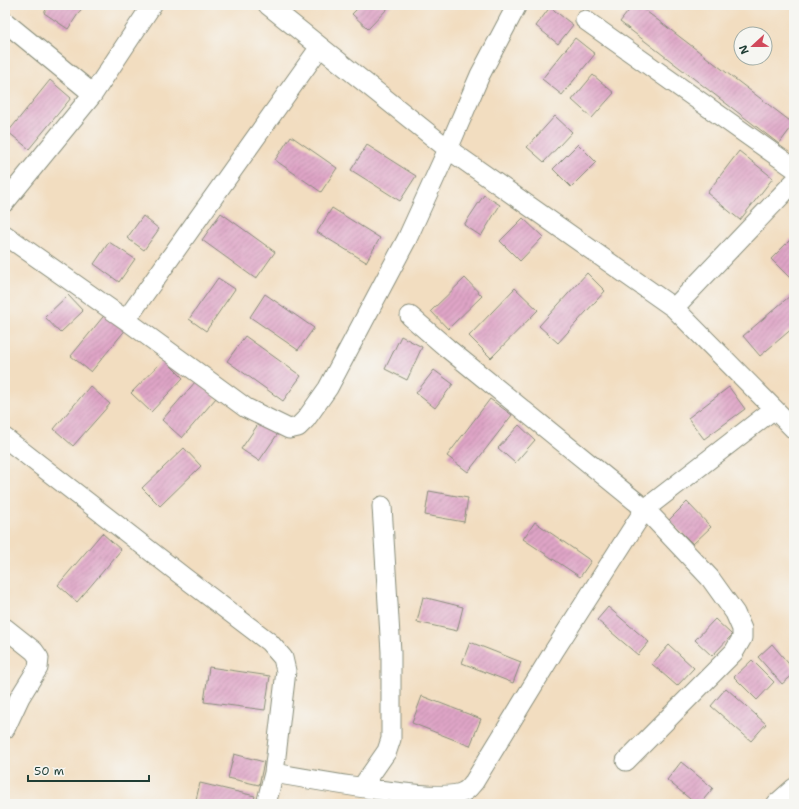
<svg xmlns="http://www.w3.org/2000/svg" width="799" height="809" font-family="'Shantell Sans',sans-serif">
  <defs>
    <pattern id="building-hatch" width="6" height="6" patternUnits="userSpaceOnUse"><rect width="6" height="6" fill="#dfa4c6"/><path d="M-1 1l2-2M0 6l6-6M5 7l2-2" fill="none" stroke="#b487a2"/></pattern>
  </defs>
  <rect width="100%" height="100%" fill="#f6f6f2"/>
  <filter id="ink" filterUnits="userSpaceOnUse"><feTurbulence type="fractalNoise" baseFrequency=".025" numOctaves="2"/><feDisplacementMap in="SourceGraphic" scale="8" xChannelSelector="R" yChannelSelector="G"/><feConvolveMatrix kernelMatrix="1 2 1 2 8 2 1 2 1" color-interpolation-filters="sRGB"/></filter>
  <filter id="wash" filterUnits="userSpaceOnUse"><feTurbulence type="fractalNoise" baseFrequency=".012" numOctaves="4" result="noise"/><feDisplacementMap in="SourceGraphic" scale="16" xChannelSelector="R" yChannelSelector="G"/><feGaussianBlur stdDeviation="0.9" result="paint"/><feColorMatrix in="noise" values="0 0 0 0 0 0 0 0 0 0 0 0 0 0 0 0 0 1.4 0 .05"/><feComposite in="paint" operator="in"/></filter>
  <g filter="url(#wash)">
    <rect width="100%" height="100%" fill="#f2ddc0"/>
    <g id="blocks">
      <path fill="url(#building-hatch)" d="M49,5h35l-16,24 -24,-16z
        M361,5h30l-23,24 -16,-15z
        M633,5h5l156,119 -15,20 -159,-122z
        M550,7l23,18 -15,19 -22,-18z
        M575,38l20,16 -33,41 -20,-16z
        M593,75l21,18 -22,25 -20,-18z
        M50,80l21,18 -42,51 -21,-17z
        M555,116l17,16 -28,30 -17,-15z
        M291,136l46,32 -16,24 -46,-32z
        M578,144l18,18 -25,25 -18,-18z
        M367,145l49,31 -16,25 -49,-31z
        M739,151l34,27 -33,42 -33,-27z
        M484,195l16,10 -19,31 -17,-11z
        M332,208l48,30 -14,24 -49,-30z
        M221,213l54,39 -19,27 -54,-39z
        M143,216l16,13 -15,21 -17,-12z
        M523,218l20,19 -23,24 -20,-20z
        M791,239l3,3v40l-23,-23z
        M109,242l26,17 -16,23 -25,-18z
        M587,273l18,18 -47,52 -19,-17z
        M218,278l17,11 -29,42 -17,-12z
        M465,278l17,18 -34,33 -17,-18z
        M515,288l23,22 -47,48 -22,-22z
        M265,294l49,34 -16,22 -48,-33z
        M68,295l15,16 -23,22 -15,-16z
        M791,295l3,3v29l-34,29 -17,-20z
        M107,312l20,16 -36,44 -20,-16z
        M245,336l56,40 -18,25 -56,-40z
        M401,336l21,11 -15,33 -22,-11z
        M164,359l19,19 -32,34 -20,-19z
        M434,370l19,14 -18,24 -19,-15z
        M196,381l20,17 -34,40 -20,-18z
        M90,386l20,18 -37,42 -19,-17z
        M729,387l16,22 -41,30 -16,-21z
        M490,399l22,16 -44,57 -21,-16z
        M261,420l18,12 -20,29 -18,-12z
        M519,425l16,15 -20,23 -17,-15z
        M184,448l17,18 -41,40 -18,-18z
        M429,491l39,7 -4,24 -39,-7z
        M687,502l24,25 -18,17 -24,-24z
        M535,522l56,39 -11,16 -57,-38z
        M102,533l19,17 -44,52 -19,-17z
        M423,597l40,10 -6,24 -40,-9z
        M608,607l41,35 -11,13 -41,-35z
        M715,619l17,16 -20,21 -17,-16z
        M470,642l51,20 -8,21 -51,-20z
        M772,644l22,26v4l-12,10 -24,-27z
        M669,645l25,23 -17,18 -25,-22z
        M752,660l22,22 -17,18 -23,-23z
        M209,667l61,9 -5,34 -61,-8z
        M726,688l40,36 -15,17 -40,-35z
        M422,696l59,23 -11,27 -58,-23z
        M234,754l30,8 -5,23 -31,-7z
        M681,762l32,26 -13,16h-4l-29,-24z
        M200,783l55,13 -2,8h-58z"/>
    </g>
  </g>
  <g filter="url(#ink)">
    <use href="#blocks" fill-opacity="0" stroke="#888d7a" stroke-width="1"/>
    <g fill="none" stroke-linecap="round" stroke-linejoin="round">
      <g stroke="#888d7a" stroke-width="21">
        <path id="street" d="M268,5l180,144 226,159 120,121
          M585,20l209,148
          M5,22l88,72
          M5,202l88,-108 59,-89
          M5,235l121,85 120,88 43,21 9,-2 8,-8 22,-31 79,-149 41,-90 32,-74 37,-70
          M674,308l120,-126
          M410,316l37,32 198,161 65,69 25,35 7,16v9l-8,14 -108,109
          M126,320l194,-273
          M5,438l180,140 84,64 14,16 3,13 -12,102 -8,31
          M5,628l29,23 5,7 -1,10 -18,29 -15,32
          M274,773c31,5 170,32 191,18 4,-2 6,-6 9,-9l80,-131 91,-142 129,-100
          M362,787l25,-36 4,-12v-87l-9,-146
          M776,804l18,-16"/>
      </g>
      <use href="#street" stroke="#fff" stroke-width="19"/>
    </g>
  </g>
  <rect width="799" height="809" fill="none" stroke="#f6f6f2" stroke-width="20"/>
  <g transform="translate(753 46) rotate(248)"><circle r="19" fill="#f6f6f2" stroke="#a0aca6"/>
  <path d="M0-3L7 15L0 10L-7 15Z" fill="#d1495b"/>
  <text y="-6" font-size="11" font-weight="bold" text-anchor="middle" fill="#1f3d34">N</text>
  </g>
  <path d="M28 775v6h121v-6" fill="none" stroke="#1f3d34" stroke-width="2"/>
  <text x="34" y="775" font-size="12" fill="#1f3d34" stroke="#f6f6f2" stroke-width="3" paint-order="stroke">50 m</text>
</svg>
